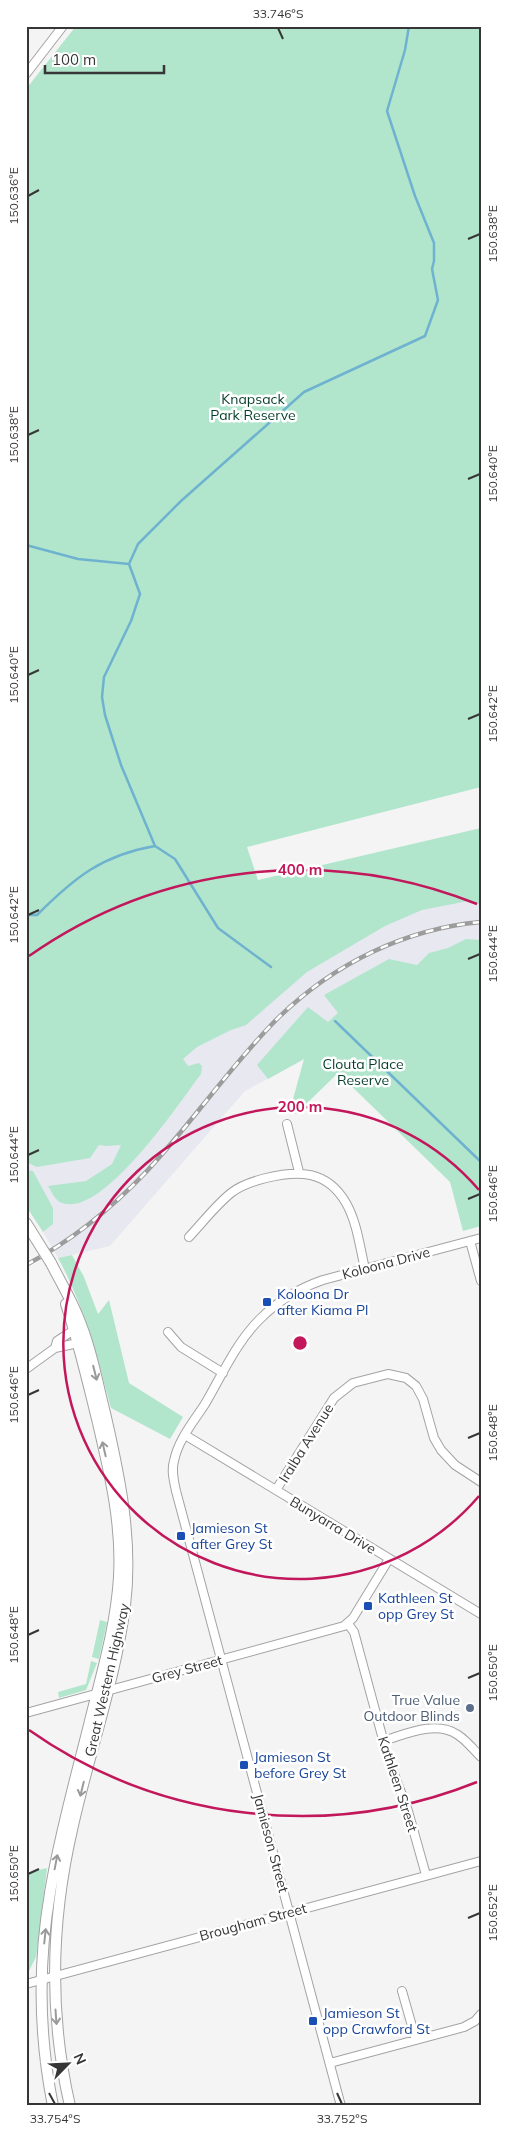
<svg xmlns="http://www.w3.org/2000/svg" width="507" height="2132" font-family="Mulish,sans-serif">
  <rect width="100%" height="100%" fill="#f4f4f5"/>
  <path fill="#e8e8f0" d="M481,895v48l-52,10 -80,82 -104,56 -135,155 -52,12 -15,-26 10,-8 -27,-49v-27l224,-162 161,-77z"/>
  <path fill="#b1e6cd" d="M76,26h405v761l-234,60 11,33 223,-52v77l-13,-4 -46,9 -37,16 -78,46 -61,53 -15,5 -34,17 -14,12 5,7 11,-3 3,3 -1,8c-22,29 -98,144 -139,129 -7,-2 -10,-11 -14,-17l38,-5 26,-17 9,-19 -15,1 -7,-1 -9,13 -53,9 -11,-5v-1073z
    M466,939l15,1v286l-18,5 -13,-49 -112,-109 -42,41 -6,-4 14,-51 -36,20 -11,-14 51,-58 20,15 10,-9 -14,-18 65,-36 28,6 12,-12 19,-5z
    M26,1170l7,1 20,37v16l-10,8 -17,-26z
    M72,1255l12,22 14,37 11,-14 20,83 54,34 -13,22 -59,-31c-14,-52 -27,-103 -53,-150z
    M100,1620l7,2 -8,37 -7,-2z
    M91,1661l6,2 -11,27 -27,8 -1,-6 28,-8z
    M47,1868l-11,89 -10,20v-104z"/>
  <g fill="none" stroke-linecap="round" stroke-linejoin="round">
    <path stroke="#6fb2cf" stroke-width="2.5" d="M26,545l52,14 51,5
      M155,846l-34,-81 -16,-50 -3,-18 2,-20 27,-56 9,-27 -11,-30 9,-20 43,-43 123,-109 121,-56 13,-36 -6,-31 2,-8v-18l-19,-47 -28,-85 18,-61 4,-24
      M26,915h11c37,-37 65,-60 118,-69l20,13 43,69 53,39
      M335,1021l146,141"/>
    <g stroke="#a4a3a4" stroke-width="10">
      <path id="minor" d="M26,74l37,-48
        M287,1124l12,48
        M189,1237c14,-15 27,-32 42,-44 10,-8 23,-12 35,-15 32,-8 61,-8 80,25 11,19 14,45 19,66
        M470,1241l11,40
        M168,1332l13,15 42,26
        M55,1348l2,-7 20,-13
        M26,1369l29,-21 23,-5
        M185,1435l296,179
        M276,1490l58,-92 19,-15 35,-9 18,4 10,8 7,13 11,39 7,12 14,15 26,17
        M348,1624l6,8 34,126 20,53 18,64
        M26,1713l318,-87 9,-8 36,-59
        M383,1741c23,-7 53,-21 75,-6 9,6 16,15 23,22
        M26,1984l455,-123
        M402,1991l14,49
        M330,2063l134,-36 11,-6 6,-7
        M341,2106l-165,-615c-2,-10 -5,-20 -2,-30 4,-21 20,-40 31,-57 17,-29 32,-63 56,-86 18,-18 39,-30 62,-38l158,-42"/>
    </g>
    <g stroke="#a4a3a4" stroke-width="12">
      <path id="secondary" d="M26,1223l10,16
        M51,1263c9,18 20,36 27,54 13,31 19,64 27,96 15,65 28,127 20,193 -10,76 -37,150 -53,224 -21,91 -23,185 -2,276
        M53,2106c-14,-70 -15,-143 -3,-213 9,-56 25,-112 39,-168 12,-49 27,-98 30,-148 3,-53 -9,-103 -21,-154 -10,-40 -19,-80 -32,-119"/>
    </g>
    <use href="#minor" stroke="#fff" stroke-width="8"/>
    <use href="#secondary" stroke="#fff" stroke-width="10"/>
    <g stroke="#9c9c9c" stroke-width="4.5">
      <path id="rail" d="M26,1265c45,-24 85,-56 120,-93 46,-49 85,-107 133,-155 55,-53 125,-88 202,-95"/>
    </g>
    <use href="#rail" stroke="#fff" stroke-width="2.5" stroke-dasharray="8" stroke-linecap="butt"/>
    <g stroke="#a4a3a4" stroke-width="12" stroke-linecap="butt">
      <path id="secondary-bridge" d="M36,1239l15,24"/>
    </g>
    <use href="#secondary-bridge" stroke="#fff" stroke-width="10"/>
  </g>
  <defs><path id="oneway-shaft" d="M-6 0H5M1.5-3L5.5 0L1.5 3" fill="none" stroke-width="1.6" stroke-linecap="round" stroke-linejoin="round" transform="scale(1.25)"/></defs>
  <g stroke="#9a9a9a">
    <use href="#oneway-shaft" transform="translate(95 1373) rotate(76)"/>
    <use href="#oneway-shaft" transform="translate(104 1449) rotate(-103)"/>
    <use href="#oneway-shaft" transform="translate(82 1789) rotate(104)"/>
    <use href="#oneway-shaft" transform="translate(56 1862) rotate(-79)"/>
    <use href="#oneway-shaft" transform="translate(45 1936) rotate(-84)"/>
    <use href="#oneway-shaft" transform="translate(56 2017) rotate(86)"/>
  </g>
  <path fill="none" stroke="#363636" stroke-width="2" d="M278,28l5,11M28,196l11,-6M468,239l12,-5M28,435l11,-5M468,479l12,-5M28,675l11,-5M468,719l12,-5M28,915l11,-5M468,959l12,-5M28,1155l11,-5M468,1199l12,-5M28,1395l11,-5M468,1438l12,-5M28,1635l11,-5M468,1678l12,-5M28,1874l11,-5M468,1918l12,-5M49,2093l6,11M337,2093l5,11"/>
  <g fill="none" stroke="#c2185b" stroke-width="2.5">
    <path d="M479 1496A236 236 0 1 1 479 1190"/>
    <path d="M477 1782A473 473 0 0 1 29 1730M29 956A473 473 0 0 1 477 904"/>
  </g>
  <g fill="#1a4fb4" stroke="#fff" stroke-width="2">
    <rect x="262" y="1297" width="10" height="10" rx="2.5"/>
    <rect x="176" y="1531" width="10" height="10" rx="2.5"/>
    <rect x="363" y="1601" width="10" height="10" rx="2.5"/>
    <rect x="239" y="1760" width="10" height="10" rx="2.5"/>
    <rect x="308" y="2016" width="10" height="10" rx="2.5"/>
  </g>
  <circle fill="#5c6f8a" stroke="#fff" stroke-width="2" cx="470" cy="1708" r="5"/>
  <g text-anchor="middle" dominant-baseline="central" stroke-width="5" stroke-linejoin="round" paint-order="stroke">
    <g font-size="14" fill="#033d29" stroke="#fff">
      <text x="253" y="399">Knapsack<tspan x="253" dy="16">Park Reserve</tspan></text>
      <text x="363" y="1064">Clouta Place<tspan x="363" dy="16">Reserve</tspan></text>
    </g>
    <g font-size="14" fill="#363636" stroke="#fff">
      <text transform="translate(386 1263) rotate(-15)">Koloona Drive</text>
      <text transform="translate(306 1443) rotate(-58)">Iralba Avenue</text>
      <text transform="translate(333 1525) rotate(31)">Bunyarra Drive</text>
      <text transform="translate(187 1669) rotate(-15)">Grey Street</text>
      <text transform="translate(107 1680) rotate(-77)">Great Western Highway</text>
      <text transform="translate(398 1784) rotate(72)">Kathleen Street</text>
      <text transform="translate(271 1843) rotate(75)">Jamieson Street</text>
      <text transform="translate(253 1922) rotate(-15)">Brougham Street</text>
    </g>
    <g font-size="14" fill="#164399" stroke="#fff" text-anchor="start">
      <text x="277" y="1294">Koloona Dr<tspan x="277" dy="16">after Kiama Pl</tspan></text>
      <text x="191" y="1528">Jamieson St<tspan x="191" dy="16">after Grey St</tspan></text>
      <text x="378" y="1598">Kathleen St<tspan x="378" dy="16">opp Grey St</tspan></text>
      <text x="254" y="1757">Jamieson St<tspan x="254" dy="16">before Grey St</tspan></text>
      <text x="323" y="2013">Jamieson St<tspan x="323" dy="16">opp Crawford St</tspan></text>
    </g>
    <g font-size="14" fill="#4e5e75" stroke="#fff" text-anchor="end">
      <text x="460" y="1700">True Value<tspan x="460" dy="16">Outdoor Blinds</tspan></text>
    </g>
  </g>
  <circle cx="300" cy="1343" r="8" fill="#c2185b" stroke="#fff" stroke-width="2.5"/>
  <g font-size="15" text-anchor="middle" font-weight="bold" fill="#c2185b" stroke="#fff" stroke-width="5" stroke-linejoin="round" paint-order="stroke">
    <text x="300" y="875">400 m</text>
    <text x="300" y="1112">200 m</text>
  </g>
  <rect width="507" height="2132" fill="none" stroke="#ffffff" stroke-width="55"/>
  <g transform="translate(68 2064) rotate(66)" stroke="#ffffff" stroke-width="4" paint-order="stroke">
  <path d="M0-4L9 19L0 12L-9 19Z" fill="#363636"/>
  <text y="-8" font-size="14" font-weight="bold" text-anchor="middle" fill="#363636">N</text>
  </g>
  <path d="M45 65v8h119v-8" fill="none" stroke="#363636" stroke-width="2.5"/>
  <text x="52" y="65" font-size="15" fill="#363636" stroke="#ffffff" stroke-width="4" paint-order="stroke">100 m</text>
  <rect x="28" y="28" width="452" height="2076" fill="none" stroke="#363636" stroke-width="2"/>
  <g font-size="12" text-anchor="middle" fill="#363636">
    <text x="278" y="18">33.746°S</text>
    <text transform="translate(14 196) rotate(-90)" y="4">150.636°E</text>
    <text transform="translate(493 234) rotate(-90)" y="4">150.638°E</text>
    <text transform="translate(14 435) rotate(-90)" y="4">150.638°E</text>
    <text transform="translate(493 474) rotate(-90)" y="4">150.640°E</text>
    <text transform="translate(14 675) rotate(-90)" y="4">150.640°E</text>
    <text transform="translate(493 714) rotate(-90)" y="4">150.642°E</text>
    <text transform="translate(14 915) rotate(-90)" y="4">150.642°E</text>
    <text transform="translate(493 954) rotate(-90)" y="4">150.644°E</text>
    <text transform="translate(14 1155) rotate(-90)" y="4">150.644°E</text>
    <text transform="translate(493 1194) rotate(-90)" y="4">150.646°E</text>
    <text transform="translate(14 1395) rotate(-90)" y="4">150.646°E</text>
    <text transform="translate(493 1433) rotate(-90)" y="4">150.648°E</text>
    <text transform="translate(14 1635) rotate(-90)" y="4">150.648°E</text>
    <text transform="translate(493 1673) rotate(-90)" y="4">150.650°E</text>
    <text transform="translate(14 1874) rotate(-90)" y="4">150.650°E</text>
    <text transform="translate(493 1913) rotate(-90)" y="4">150.652°E</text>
    <text x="55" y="2123">33.754°S</text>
    <text x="342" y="2123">33.752°S</text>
  </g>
</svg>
